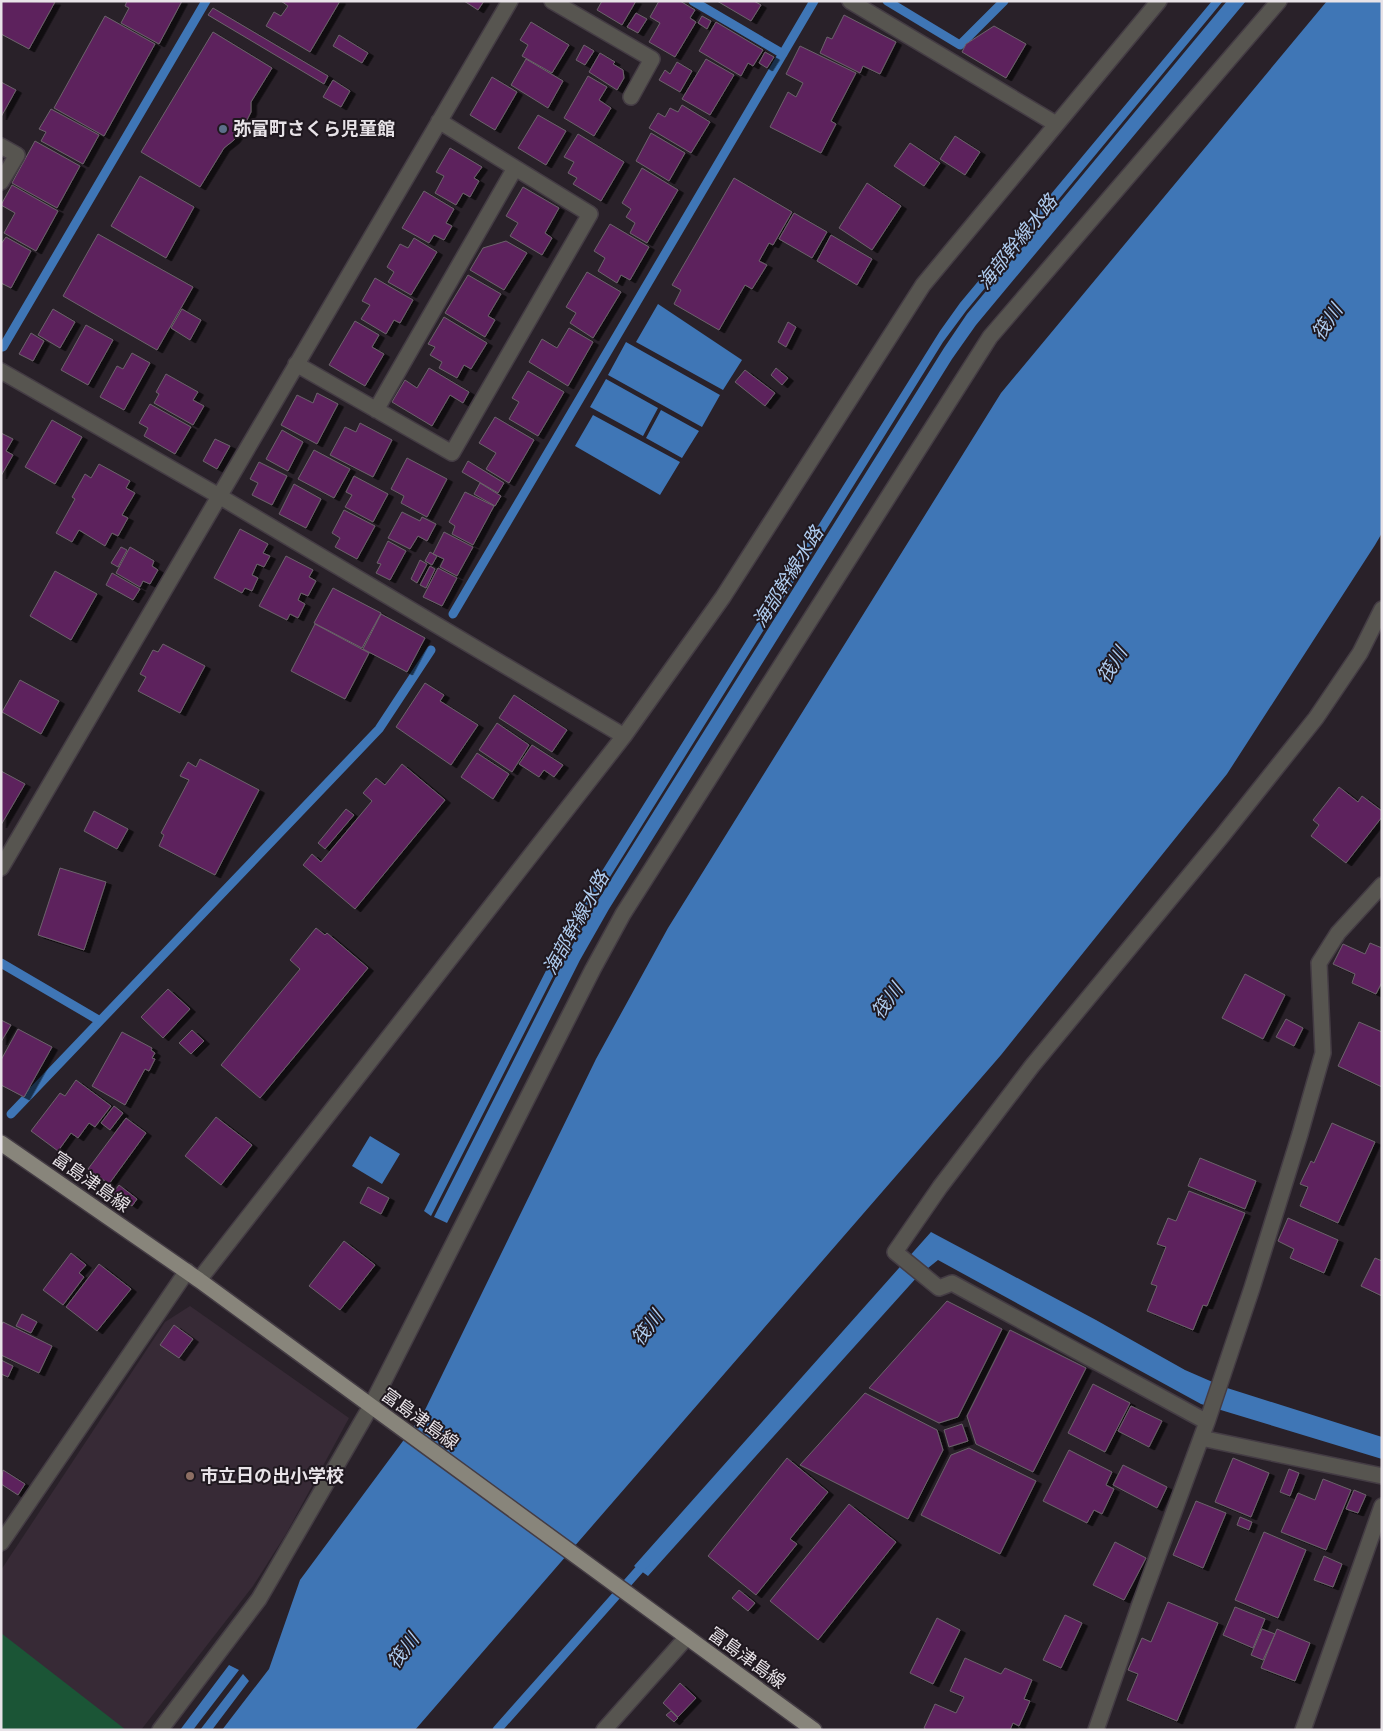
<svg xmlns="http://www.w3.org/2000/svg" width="1383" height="1731" font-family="Arial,'Noto Sans JP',sans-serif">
  <defs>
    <filter id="shadow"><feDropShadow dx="5.5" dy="3" stdDeviation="0" flood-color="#0009"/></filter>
  </defs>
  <rect width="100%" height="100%" fill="#292129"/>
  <path fill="#372a36" d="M190,1306l159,112 -63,116 -33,52 -112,144h-140v-160l164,-248z"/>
  <path fill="#1b5536" d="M1,1633l125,97h-125z"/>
  <path fill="#3f76b6" d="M1212,1h11l-257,310 -23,31 -348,559 -29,50 -135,265 -7,-5 135,-266 28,-50 353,-564 20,-28z
    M1227,1h19l-270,324 -24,34 -343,550 -29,51 -133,263 -13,-6 134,-264 29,-51 347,-554 23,-34z
    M1327,1h55v532l-7,12 -148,229 -226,281 -586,675h-193l47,-61 31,-89 123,-166 173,-355 72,-131 333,-535z
    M658,304l84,56 -19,30 -87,-48z
    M626,342l94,53 -18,32 -94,-52z
    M606,379l52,29 -15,28 -53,-29z
    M661,410l38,21 -17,27 -36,-20z
    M593,415l87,47 -20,33 -85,-49z
    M370,1136l30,18 -18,30 -30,-18z
    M931,1232l165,88 89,50 39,17 158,50v22l-181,-55 -263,-144 -20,16 -270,300 -14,-10z
    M229,1665l10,5 -46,60h-13z
    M243,1674l6,7 -37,49h-12z"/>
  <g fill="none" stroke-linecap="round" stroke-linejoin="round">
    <path stroke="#3f76b6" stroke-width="9" d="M693,1l90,53
      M887,1l73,44 44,-44
      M3,347l203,-346
      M453,614l361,-613
      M1,963l99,58
      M11,1114l368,-385 52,-79
      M497,1730l149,-168"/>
  </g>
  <path fill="#5d235d" stroke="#6c626b" filter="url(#shadow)" d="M1,1l54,1 -26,47 -28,-15z
    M127,1h55l-23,43 -38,-21 8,-15 -4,-2z
    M281,1h59l-30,51 -44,-26 8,-14 7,4 7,-10z
    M464,1h20l-6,9z
    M602,1h34l-14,24 -25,-15z
    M659,1h21l15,9 -5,8 6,4 -21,35 -26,-15 11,-19 -10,-6z
    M717,1h37l7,4 -10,16z
    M213,8l115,68 -4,8 -116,-69z
    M636,13l11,6 -9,14 -11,-6z
    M844,15l52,27 -16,32 -17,-8 -3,7 -40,-20 7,-16 5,2z
    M105,16l50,28 -51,92 -50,-28z
    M702,16l9,5 -4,8 -9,-6z
    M531,22l38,23 -17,28 -30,-17 6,-11 -8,-5z
    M716,22l47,28 -10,16 -5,-3 -7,13 -42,-25z
    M994,26l32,18 -20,34 -44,-26 4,-8z
    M213,32l59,36 -21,34v10l-7,14 -10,14 -10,8 -24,39 -59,-35z
    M339,35l29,18 -6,10 -29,-17z
    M584,45l10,6 -9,14 -9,-5z
    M800,46l56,27 -25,48 5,3 -15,29 -51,-26 18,-35 8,5 7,-14 -17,-9z
    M765,52l9,5 -7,11 -8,-5z
    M600,53l15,9 -2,2 10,6 1,8 -7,12 -28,-18z
    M526,59l37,22 -15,27 -37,-23z
    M706,59l28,16 -24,40 -28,-16z
    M677,62l15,9 -12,21 -21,-12 6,-10 5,4z
    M588,76l19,11 -8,13 12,8 -17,28 -30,-18z
    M492,77l25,15 -22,38 -25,-15z
    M333,80l17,11 -9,16 -18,-10z
    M1,82l15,8 -15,27z
    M682,105l28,17 -19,31 -42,-25 9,-15 7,4 5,-9 8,4z
    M51,109l48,26 -16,29 -42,-23 5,-9 -7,-3z
    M538,115l28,16 -20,34 -28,-17z
    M651,133l34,20 -16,28 -33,-20z
    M578,134l46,28 -23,39 -28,-17 4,-6 -9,-5 6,-11 -10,-5z
    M955,136l25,16 -15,23 -25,-16z
    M35,141l45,25 -23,42 -45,-25z
    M910,143l30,20 -16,23 -30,-20z
    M450,148l32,19 -8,11 5,3 -9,16 -7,-4 -7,12 -21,-12 9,-17 -8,-4z
    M642,168l36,22 -31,53 -17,-10 5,-10 -9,-6 5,-8 -9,-6z
    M140,176l54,31 -28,51 -55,-32z
    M734,178l58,34 -19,33 -4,-2 -10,18 8,4 -15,24 -7,-4 -26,45 -45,-26 7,-14 -9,-5z
    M867,183l34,23 -29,44 -33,-22z
    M12,185l46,26 -22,40 -32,-18 11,-20 -14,-8z
    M523,187l36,21 -14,25 7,5 -10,17 -32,-19 8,-13 -12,-7z
    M424,191l30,18 -8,14 6,3 -8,14 -10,-5 -5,8 -27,-15z
    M794,213l33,19 -15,26 -33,-19z
    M610,224l39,23 -19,33 -9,-5 -4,8 -19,-12 7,-13 -11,-7z
    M98,234l95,53 -36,63 -94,-54z
    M831,235l41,24 -15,26 -40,-24z
    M6,237l25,14 -20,37 -10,-5v-39z
    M414,238l23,14 -26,43 -23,-13 6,-10 -7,-5 13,-23 8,4z
    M506,241l21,12 -23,37 -34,-20 13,-22z
    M587,272l34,20 -28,46 -23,-15 6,-10 -10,-6z
    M468,275l33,19 -13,22 7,4 -10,17 -40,-24z
    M375,278l38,22 -13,23 -6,-3 -8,14 -25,-15 9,-14 -8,-4z
    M53,309l22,13 -15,26 -22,-13z
    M182,309l19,11 -11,20 -19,-12z
    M444,317l43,26 -16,26 -7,-4 -7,13 -18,-10 3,-6 -12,-7 5,-8 -7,-3z
    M355,321l24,14 -7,12 12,7 -19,32 -36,-21z
    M788,322l8,5 -10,20 -8,-5z
    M86,325l27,15 -25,45 -27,-15z
    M569,328l24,14 -25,44 -39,-24 13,-23 15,9z
    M31,333l13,8 -11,20 -14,-7z
    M132,353l18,10 -26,47 -24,-13 17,-31 6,3z
    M429,368l40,24 -6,11 -13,-8 -18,31 -40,-24 13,-22 12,8z
    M776,368l12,10 -6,7 -11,-10z
    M745,370l30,23 -10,13 -30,-24z
    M528,371l36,21 -26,44 -29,-17 10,-17 -7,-4z
    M166,374l32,18 -5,8 11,6 -11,19 -39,-22 5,-9 -3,-2z
    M317,393l21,11 -21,40 -36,-19 16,-30 16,8z
    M150,404l41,23 -16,27 -31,-18 4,-8 -9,-5z
    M495,417l39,23 -25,43 -23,-14 10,-16 -17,-10z
    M52,420l30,17 -27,47 -30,-17z
    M360,423l32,17 -19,37 -43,-22 15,-28 11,5z
    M282,430l21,12 -15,29 -22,-12z
    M1,433l12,6 -7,12 7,4 -12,21z
    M215,439l15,7 -13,23 -14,-8z
    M314,450l36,19 -16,29 -36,-19z
    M407,458l40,21 -20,38 -26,-14 3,-7 -13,-7z
    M468,461l36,22 -6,10 -36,-21z
    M259,462l28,14 -15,29 -20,-10 6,-12 -8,-4z
    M99,464l31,17 -4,7 9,5 -13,22 6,3 -10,18 -6,-3 -7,13 -26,-16 -7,12 -16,-9 19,-34 -3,-2 13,-23 6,4z
    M354,476l34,18 -15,28 -28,-15 7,-12 -6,-3z
    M480,483l21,13 -6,10 -21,-12z
    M294,484l27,15 -15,29 -27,-14z
    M465,492l29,14 -21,39 -21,-11 3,-8 -6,-4z
    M344,510l31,16 -18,33 -22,-12 5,-9 -8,-5z
    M402,512l18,9 2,-4 14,7 -9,17 -9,-5 -8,13 -22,-11z
    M240,529l28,15 -5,9 7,3 -6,11 -7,-3 -5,11 6,3 -6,13 -7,-3 -3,5 -28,-15z
    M444,532l29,15 -16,29 -17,-9 4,-8 -11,-5z
    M388,541l18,10 -16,29 -14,-7 5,-9 -4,-1z
    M121,547l6,3 -9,17 -7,-4z
    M130,547l24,14 -2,5 6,4 -8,14 -7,-3 -3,6 -24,-14z
    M430,552l7,4 -5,9 -7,-4z
    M286,556l27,14 -4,7 7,4 -8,15 -7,-3 -3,7 7,4 -7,14 -8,-4 -3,6 -28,-14z
    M420,560l7,4 -10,19 -6,-4z
    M430,566l5,3 -9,19 -6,-3z
    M438,568l19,10 -15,28 -19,-9z
    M55,571l42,23 -26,46 -41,-24z
    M112,573l28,16 -7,11 -27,-15z
    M333,588l48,25 -19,35 -48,-25z
    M381,614l44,24 -18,34 -44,-23z
    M315,624l54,29 -24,46 -54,-28z
    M163,644l42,22 -25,47 -42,-22 8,-14 -6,-3 13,-24 5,2z
    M20,680l39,21 -18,33 -39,-22z
    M425,683l19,12 -4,6 38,24 -27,40 -55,-38z
    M514,695l53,35 -15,22 -53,-34z
    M497,723l32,22 -17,27 -33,-22z
    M532,745l31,20 -9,12 -10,-7 -5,7 -20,-13z
    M477,753l32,21 -16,25 -32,-22z
    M200,759l59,31 -44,85 -56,-29 5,-11 -3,-2 28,-53 -9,-4 8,-14 8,5z
    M402,764l43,36 -90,109 -52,-44 9,-11 9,8 51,-61 -9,-8 13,-15 9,7z
    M1,771l24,13 -24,41z
    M1339,787l19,15 4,-6 20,15v6l-36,46 -35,-27 8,-11 -6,-5z
    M346,809l8,6 -29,34 -7,-6z
    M94,811l34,18 -11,20 -33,-18z
    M60,868l46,14 -22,68 -46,-15z
    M316,928l9,7 2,-2 41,35 -108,130 -39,-33 79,-96 -10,-9z
    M1370,943l12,5v34l-6,12 -24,-11 3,-9 -22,-10 10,-20 22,10z
    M1245,974l40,21 -22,44 -41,-21z
    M168,989l22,20 -27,29 -22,-21z
    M1286,1019l17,9 -9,18 -18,-9z
    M1,1020l10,5 -10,17z
    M1359,1022l23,10v55l-44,-21z
    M18,1029l34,18 -28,50 -23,-12v-25z
    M192,1030l12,11 -13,13 -12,-11z
    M122,1032l30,16 -1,2 4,3 -3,5 3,1 -6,12 -4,-2 -20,36 -33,-19z
    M76,1080l35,26 -16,21 -6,-4 -11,15 -7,-5 -13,18 -27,-20 29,-38 5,3z
    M114,1106l9,7 -13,17 -9,-7z
    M216,1117l36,28 -31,40 -36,-29z
    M126,1118l20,15 -37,51 -21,-15z
    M1332,1123l43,19 -37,81 -38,-17 8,-19 -8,-3 11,-23 3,2z
    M1200,1158l56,23 -11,28 -57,-23z
    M119,1185l18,14 -5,7 -19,-13z
    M368,1187l21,11 -8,16 -21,-11z
    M1189,1191l56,22 -38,93 -4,-1 -10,25 -46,-19 10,-25 -6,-2 15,-37 -9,-3 11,-26 8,3z
    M1288,1218l50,22 -14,33 -34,-15 4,-9 -16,-8z
    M344,1241l31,24 -35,45 -31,-24z
    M71,1253l15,12 -7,8 5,4 -21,28 -20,-15z
    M1375,1258l7,3v35l-21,-10z
    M99,1264l32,25 -34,42 -31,-24z
    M947,1301l55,28 -44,88 -19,6 -70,-35z
    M22,1314l15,8 -6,11 -15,-7z
    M3,1322l49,24 -13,27 -38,-18v-29z
    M174,1325l19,14 -14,19 -19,-13z
    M1010,1330l76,38 -53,104 -57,-28 -9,-28z
    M1,1360l12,6 -5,11 -7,-3z
    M1093,1384l37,19 -25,49 -37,-19z
    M865,1393l72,37 6,20 -35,69 -108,-54z
    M1131,1406l31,15 -13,26 -31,-16z
    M962,1424l6,17 -19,6 -5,-17z
    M969,1448l67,33 -36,73 -79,-39 30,-60z
    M1069,1450l43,22 -6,13 8,4 -12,25 -8,-4 -7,13 -44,-22z
    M787,1458l41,34 -38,47 7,5 -41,51 -48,-39z
    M1233,1458l36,15 -18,44 -36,-15z
    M1123,1465l44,22 -10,21 -44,-23z
    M1289,1469l10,4 -9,23 -10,-4z
    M3,1470l22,14 -7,11 -17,-11z
    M1323,1479l28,11 -25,60 -45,-18 17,-39 17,7z
    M1354,1490l12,5 -8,18 -12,-4z
    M1196,1501l30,12 -23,55 -30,-13z
    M849,1504l47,38 -78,98 -48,-39z
    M1240,1517l12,5 -3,8 -12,-5z
    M1264,1532l42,18 -28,68 -43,-18z
    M1115,1542l31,16 -22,42 -31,-15z
    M1324,1556l18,8 -9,23 -19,-7z
    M739,1590l16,13 -7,8 -16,-13z
    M1168,1602l50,21 -41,98 -50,-21 11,-26 -10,-4 14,-32 9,4z
    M1235,1607l30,12 -12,29 -30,-13z
    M1065,1615l17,8 -21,45 -18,-8z
    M937,1618l23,12 -27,54 -23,-11z
    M1262,1629l13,5 -12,26 -12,-5z
    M1277,1629l33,14 -15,38 -34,-13z
    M965,1658l36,16 4,-6 27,12 -8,19 6,2 -11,25 -6,-3 -3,7h-83l-3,-2 11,-24 21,9 8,-16 -14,-6z
    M680,1683l16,15 -18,19 -15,-14z
    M671,1711l7,7 -4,4 -8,-7z"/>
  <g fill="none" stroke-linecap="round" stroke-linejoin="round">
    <g stroke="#443c44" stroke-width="18">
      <path id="minor" d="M552,1l100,58 -21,38
        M850,1l206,123
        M1,146l16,9 -16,27
        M296,364l156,89 138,-239 -151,-93
        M1,371l218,125 405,240
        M376,410l139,-242
        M1,868l509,-867
        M199,1280l425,-544 99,-139 200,-312 236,-284
        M1207,1422l-255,-139 -13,5 -44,-36 45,-65 92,-121 190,-230 94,-118 44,-65 22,-44
        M1201,1438l181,38
        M1,1543l186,-272
        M160,1730l99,-131 112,-193 222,-437 30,-55 367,-577 289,-336
        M604,1730l83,-93
        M1096,1730l44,-126 67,-182 45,-134 48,-154 23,-81 -4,-90 19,-30 44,-48
        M1303,1730l79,-224"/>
    </g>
    <g stroke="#443c44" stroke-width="18">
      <path id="major" d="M1,1143l198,137 615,450"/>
    </g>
    <use href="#minor" stroke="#575550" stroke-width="15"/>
    <use href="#major" stroke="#88857b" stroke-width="15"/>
  </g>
  <circle fill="#5c6f8a" stroke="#1f181f" stroke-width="2" cx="223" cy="129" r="5"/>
  <circle fill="#8d6e63" stroke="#1f181f" stroke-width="2" cx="190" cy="1476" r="5"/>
  <g text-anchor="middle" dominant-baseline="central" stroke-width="4" stroke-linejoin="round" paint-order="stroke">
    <g font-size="18" font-weight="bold" fill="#e8e3e8" stroke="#1f181f" text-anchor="start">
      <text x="233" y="129">弥富町さくら児童館</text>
      <text x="200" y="1476">市立日の出小学校</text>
    </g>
    <g font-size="18" fill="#e8e3e8" stroke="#1f181f">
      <text transform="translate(91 1182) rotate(35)">富島津島線</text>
      <text transform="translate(420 1419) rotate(36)">富島津島線</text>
      <text transform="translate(747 1658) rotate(36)">富島津島線</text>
    </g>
    <g font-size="19" font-style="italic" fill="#afccef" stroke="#1f181f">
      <text transform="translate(1017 242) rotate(-51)">海部幹線水路</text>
      <text transform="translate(1327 322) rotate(-56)">筏川</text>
      <text transform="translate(788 577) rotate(-58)">海部幹線水路</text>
      <text transform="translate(1112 665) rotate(-58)">筏川</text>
      <text transform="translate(576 923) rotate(-61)">海部幹線水路</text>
      <text transform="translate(887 1001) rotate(-54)">筏川</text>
      <text transform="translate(647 1328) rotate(-53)">筏川</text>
      <text transform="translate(403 1651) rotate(-53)">筏川</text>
    </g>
  </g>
  <rect width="1383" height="1731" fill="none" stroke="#e8e3e8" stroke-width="5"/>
</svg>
